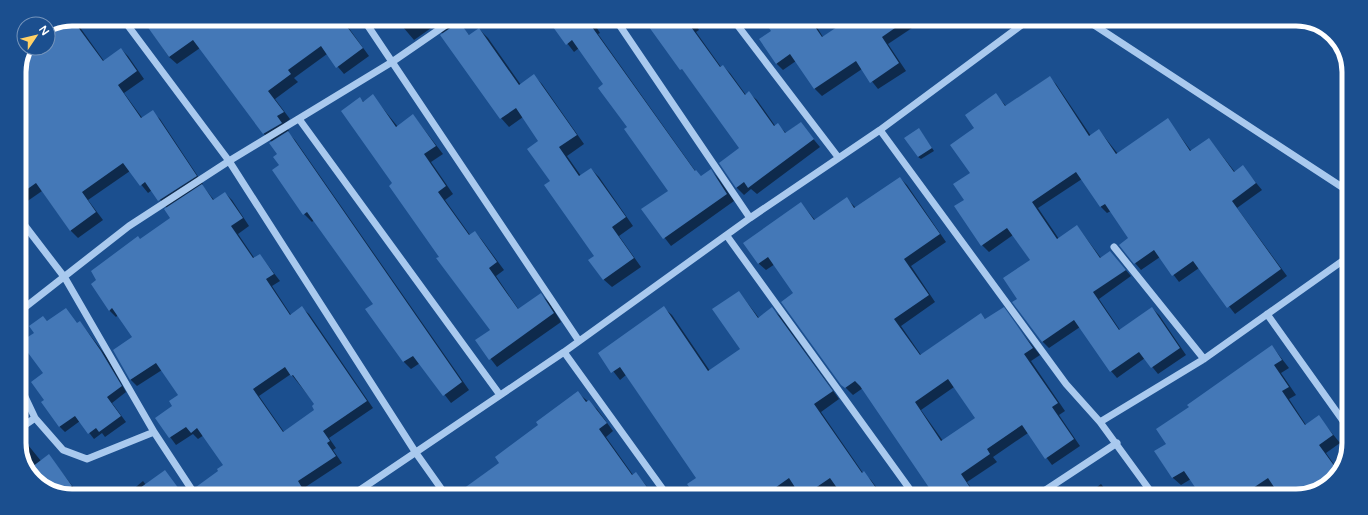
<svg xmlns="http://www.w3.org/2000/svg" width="1368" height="515" font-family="'Varela Round',sans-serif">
  <rect width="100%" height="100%" fill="#1b4f8f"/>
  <path fill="#0007" fill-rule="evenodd" d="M72,19h2l30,42 17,-12 7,7 16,23 -20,14 19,26 9,-7 8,7 43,65 -1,1 12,15 11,-7 7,7 17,26 -11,8 17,25 5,-4 20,26 -8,5 19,29 11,-7 7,6 64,94 -44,30 7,10 -3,2 9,13 -38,25 3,6 -107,-1 24,-28 -20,-30 -6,4 -5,-5 -17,11 -20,-27 18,-11 5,-12 -17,-25 -25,16 -7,-7 3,-42 -15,-22 -2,2 -7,-7 31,-70 32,-21 -5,-11 -15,-18 -4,3 -18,-22 -42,29 15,20 -25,18 -8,-8 -28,-39 -23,16v-138l10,-21h19v-19zM291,374l24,30 1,6 -32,22 -25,-36z
    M143,19l200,1 26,36 -25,18 -17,-20 -33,24 4,4 -23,17 15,20 -6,5 5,7 -2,1 8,8 174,250 -18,13 -31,-40 -9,6 -7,-7 -37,-53 7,-5 -60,-84 -2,2 -8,-8 -31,-44 7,-5 -1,-11 -7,-12 -8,-8 -64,-86 -23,16 -8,-7z
    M397,20h62l2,3h-2l11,13 9,-7 9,9 33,47 13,-9 8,8 42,60 -17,12 14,20 10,-7 8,8 34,49 -14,10 22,31 -29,20 -9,-8 -8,-23 -44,-75 -11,-40 -17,-24 -14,10 -8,-9 -60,-83 2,-1 -9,-8 -20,14z
    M549,20h43l8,13 -2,1 98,138 6,5 9,-7 7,8 16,23 -63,45 -28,-36 26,-19 -41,-64 -23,-43 -26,-36 -5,4z
    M646,20h53l-4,3 4,7 -3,2 25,35 2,-1 7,7 16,22 3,-2 8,7 19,27 2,-2 8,8 14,-10 20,24 -63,47 -6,-5 -7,6 -8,-8 5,-39z
    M765,21h48l10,16 25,-16h65l-5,3 4,4 -24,16 18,27 -28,18 -16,-20 -40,27 -7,-7 -19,-28 -13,9 -7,-7 -4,-31z
    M1049,77l7,7 35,52 8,-6 19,24 50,-34 24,32 17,-13 26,33 8,-5 19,23 -25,18 50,68 -52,38 -36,-46 -20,14 -19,-25 -19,13 -6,-7 -5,-24 -19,-28 -4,2 -6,-6 -19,-28 -44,29 21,31 18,-13 24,32 9,-6 21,24 -32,23 21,31 32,-22 7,7 27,40 -28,19 -13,-16 -28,20 -6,-7 -31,-44 -31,21 -7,-7 -24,-42 13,-38 -18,-26 -24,17 -7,-7 -17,-45 6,-27 4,-45 21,-33 10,11z
    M373,96l25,31 15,-12 30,39 -12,8 22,32 -8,6 25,35 5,-3 7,8 22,30 -8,6 23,34 22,-15 8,7 12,20 -64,45 -21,-27 15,-10 -51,-73 -46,-73 -34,-85 4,3z
    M919,129l15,22 -13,8 -3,-2z
    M900,178l7,7 39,57 -35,24 24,36 -34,24 20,29 60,-41 5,6 17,-11 37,46 -9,6 34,50 -6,4 21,31 -28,19 -24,-32 -35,24 4,5 -30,20 9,13h-41l-72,-107 -10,7 -11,-11 -47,-90 -20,-30 -9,6 -8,-7 43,-60 14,17 32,-21 9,9zM954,387l22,31 -33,23 -22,-31z
    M19,271l7,9 -7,5z
    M739,292l20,26 13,-9 8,7 59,83 -18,13 42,61 8,7 11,15h-81l-6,-9 -12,9h-87l1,-17 -71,-103 -6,5 -21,-27 65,-45 8,7 38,56 31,-21z
    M1347,301v11l-5,-7z
    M43,317l5,5 29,2 3,-2 27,35 19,35 -14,11 14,19 -21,15 -3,-4 -8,6 -14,-18 -15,11 -6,-6 -14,-25 -1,-27 -9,-41z
    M1272,346l17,22 -8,5 15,22 -7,4 17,26 13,-8 21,26 -14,10 12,17 -12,17 -30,9h-94l-11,-17 -10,6 -8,-7 -18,-26 12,-8 23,-37z
    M1347,363v13l-6,-9z
    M578,393l19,16 16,22 -7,6 27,38 3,-2 17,21h-189l-3,-3 39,-28 39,-37z
    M24,440l17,21 8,-5 29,37h-23l-25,-18 -11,-29v-2z
    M164,471l18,22h-49l-2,-2 12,-10 3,4z
    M1101,484l10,12h-26z"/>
  <path fill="#4478b7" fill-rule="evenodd" d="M72,19l31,42 18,-13 16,23 -19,14 23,33 12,-8 44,66 -39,25 -13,-19 -5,4 -17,-23 -41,29 14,20 -26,19 -34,-48 -17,12v-126l10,-21h19v-19z
    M142,19l200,1 21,28 -27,20 -15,-22 -33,24 3,4 -23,17 16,21 -7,4 5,7 -19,11 -70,-94 -24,17z
    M429,20h15l-10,7z
    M458,20l11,15 10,-7 40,57 15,-11 43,61 -18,12 20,29 12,-8 35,49 -14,10 22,31 -31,22 -15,-20 6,-4 -50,-71 6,-4 -23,-32 11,-8 -22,-33 -16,11 -60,-84 16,-11z
    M548,20h39l108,151 1,-1 5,6 10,-7 16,25 -64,45 -22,-30 27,-18 -44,-62 3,-2 -29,-39 5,-4 -31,-44 -6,5z
    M644,20h42l34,47 3,-2 22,30 4,-4 25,35 4,-3 7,10 16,-11 13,17 -66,49 -4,-6 -8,6 -17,-25 20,-15 -57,-79 -2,1z
    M764,21h47l11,16 24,-16h59l-23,16 17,26 -29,20 -14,-22 -42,28 -24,-35 -14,10 -17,-25 12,-8z
    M1050,76l39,60 10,-7 17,25 52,-36 22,33 19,-13 25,34 9,-7 13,18 -24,18 49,68 -54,39 -34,-47 -21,15 -18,-26 -20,14 -15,-19 9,-7 -23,-34 -5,3 -24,-35 -44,30 25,37 20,-14 23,33 10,-7 16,19 -33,22 26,38 33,-23 28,41 -29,20 -12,-16 -29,20 -36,-52 -32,22 -30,-40 5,-3 -14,-21 27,-18 -23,-32 -26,18 -27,-40 10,-6 -11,-16 17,-11 -20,-28 24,-17 -9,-13 31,-22 9,13z
    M373,94l23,33 17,-13 23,32 -12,8 22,32 -8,6 31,43 6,-4 22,31 -8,6 29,41 23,-16 13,20 -65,47 -14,-20 15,-10 -54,-72 3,-1 -50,-71 3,-3 -51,-72 19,-14 3,5z
    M919,128l13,20 -14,9 -14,-19z
    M288,131l174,251 -19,14 -30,-40 -10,6 -38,-53 8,-5 -66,-92 -4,3 -31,-45 7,-5 -6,-8 4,-3 -8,-11z
    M900,177l40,57 -36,25 25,36 -35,24 26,36 61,-42 4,6 19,-12 29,41 -9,6 34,49 -6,4 22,32 -29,20 -23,-34 -35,24 3,5 -29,20 14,21h-41l-74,-109 -5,-5 -10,7 -4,-3 -60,-83 12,-9 -25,-36 -10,7 -15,-21 58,-41 13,18 33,-23 7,11zM948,379l27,39 -34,23 -26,-39z
    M202,184l11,16 12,-8 18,26 -12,8 22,32 7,-4 14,20 -8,5 24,36 12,-9 65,95 -44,30 7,10 -3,2 9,13 -38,25 8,13 -107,-1 -3,-6 22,-16 -1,-2 6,-4 -26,-37 -6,5 -5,-6 -17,11 -14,-20 17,-12 -3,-5 9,-6 -22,-32 -26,17 -17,-30 19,-13 -20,-29 -3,3 -18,-27 5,-4 -5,-9 47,-35 2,3 30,-21 -6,-9zM285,367l6,9 2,-1 21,29 -2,2 2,4 -31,22 -30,-43z
    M739,291l19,27 14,-11 61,84 -19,13 48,69 2,-2 17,24h-39l-12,-17 -25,17h-5l-11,-17 -24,17h-70l-8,-11 9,-6 -76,-111 -9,6 -13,-20 66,-47 44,65 32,-22 -28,-40z
    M66,308l11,15 3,-2 21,30 21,35 -15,11 14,19 -22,16 -3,-4 -8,6 -13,-18 -16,11 -18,-25 3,-2 -13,-18 12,-9 -23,-31 14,-9 -5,-7 14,-10 4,5z
    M1272,345l10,15 -8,5 15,22 -7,4 23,34 14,-10 14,20 -14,10 19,26 -12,16 -30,9h-16l-12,-18 -27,18h-40l-17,-25 -12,7 -18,-27 12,-7 -10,-15 33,-22 -2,-2z
    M578,391l8,11 3,-2 18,23 -8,6 33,46 4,-3 16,22h-196l43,-31 -4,-6 43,-32 -2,-3z
    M49,454l23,32 -9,7h-8l-25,-18 -2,-5z
    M165,470l17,23h-49z"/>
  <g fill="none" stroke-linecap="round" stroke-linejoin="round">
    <path stroke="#a9c9ee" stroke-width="7" d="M123,19l106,142 187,292 29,41
      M364,20l215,321
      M616,20l134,198
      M1088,21l260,170
      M735,22l103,135
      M299,119l201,276
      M880,130l186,254 34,38 54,74
      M19,218l46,60 89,154
      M727,236l187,259
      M1114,247l90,112
      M19,312l110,-86 100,-65 163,-99 61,-42
      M1267,314l79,111
      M564,352l103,143
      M19,384l16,34 28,32 24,9 67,-27 40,61
      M1100,422l104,-63 144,-102
      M19,429l16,-11
      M354,494l210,-142 186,-134 130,-88 147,-109
      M1038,495l79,-52"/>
  </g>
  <path d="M0 0H1368V515H0ZM72 26H1296A46 46 0 0 1 1342 72V443A46 46 0 0 1 1296 489H72A46 46 0 0 1 26 443V72A46 46 0 0 1 72 26Z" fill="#1b4f8f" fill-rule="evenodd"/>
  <path fill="none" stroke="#fff" stroke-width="5" d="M72 26H1296A46 46 0 0 1 1342 72V443A46 46 0 0 1 1296 489H72A46 46 0 0 1 26 443V72A46 46 0 0 1 72 26Z"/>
  <g transform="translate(36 36) rotate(55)"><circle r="19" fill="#1b4f8f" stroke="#7695bc"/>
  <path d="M0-3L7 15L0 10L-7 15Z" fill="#ffd166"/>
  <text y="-6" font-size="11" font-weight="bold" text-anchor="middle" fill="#ffffff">N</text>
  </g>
</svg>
